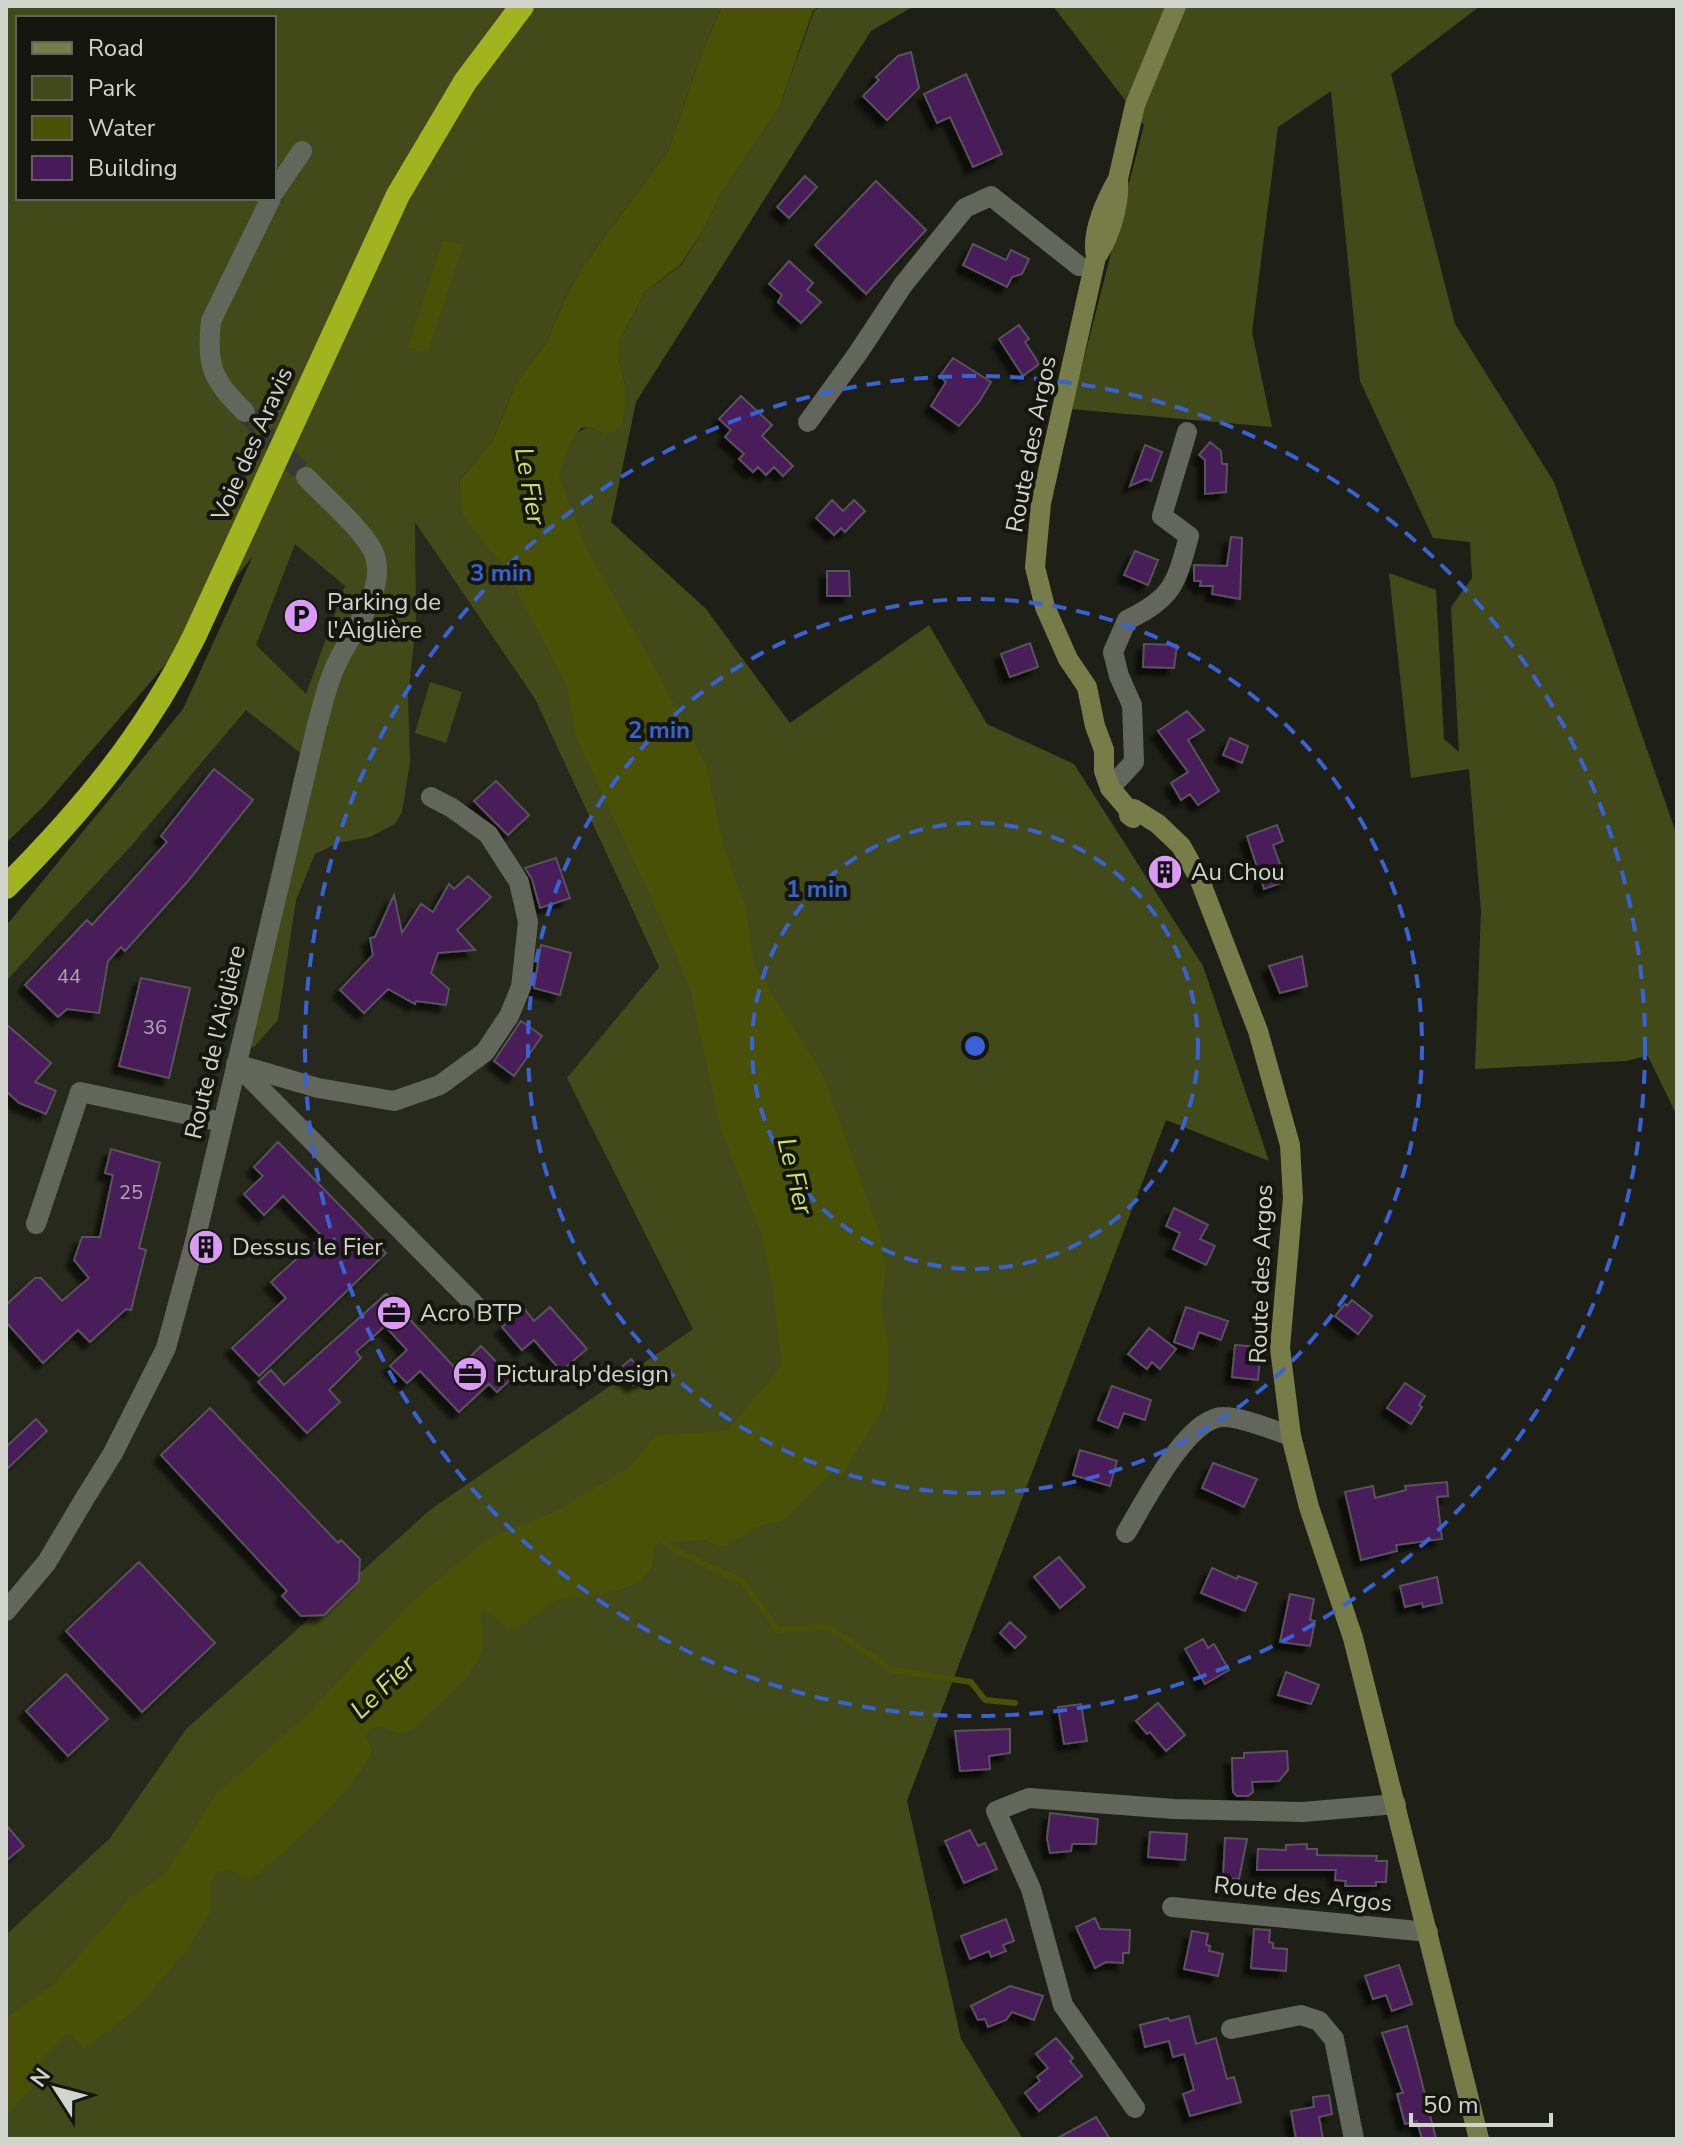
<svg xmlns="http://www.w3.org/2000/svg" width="1683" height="2145" font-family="'Nunito Sans',sans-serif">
  <defs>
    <filter id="shadow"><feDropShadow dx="-7" dy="7" stdDeviation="2" flood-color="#0009"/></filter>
  </defs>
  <rect width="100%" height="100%" fill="#1e2017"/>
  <path fill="#26291b" d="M414,520l121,179 124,269 -91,110 125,251 -262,180 -245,220 -76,109 -104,97v-1009l177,-217 72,-158z"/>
  <path fill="#434a1a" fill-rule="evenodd" d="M6,6h716l-23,54 -30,89 -88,120 -15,27 -19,45 -30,40 -24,59 -34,41 2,14 164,-88v-23l-6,-24 2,-22 24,-46 36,-27 23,-36 16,-33 59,-88 35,-97 5,-5h95l-43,25 -235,371 -25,120 95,87 84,114 139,-98 58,99 87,40 129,202 66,195 -103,-41 -259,681 54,238 62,100h-1017v-204l104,-97 76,-109 245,-220 262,-180 -126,-251 92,-111 -124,-268 -120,-177 1,103 -8,71 2,66 -8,50 -7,12 -25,13 -32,6 -23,11 -19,46 -18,120 -24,27 -9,1 68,-285 -67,-53 -114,135 -126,136v-55l177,-217 70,-153 -75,94 -134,156 -38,37zM18,18h256v180h-256zM295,544l50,42 -39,108 -50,-49z
    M1053,6h427l-89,68 64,250 99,158 122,351 1,283 -29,-60 -23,5 -150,8 6,-158 -12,-142 -58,9 -22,-205 47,17 8,149 15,13 -8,-145 21,-29 -2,-36 -37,-4 -73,-157 -29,-290 -53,36 -26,205 20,95 -201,-18 73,-284z
    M430,682l32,10 -16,51 -31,-10z"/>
  <path fill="#485105" d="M722,6h97l-6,5 -34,97 -59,88 -16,33 -24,36 -35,27 -24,46 -2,22 6,24v23l-3,18 -17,10 -13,-8 -11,1 -11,15 -11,33 26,70 69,120 52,99 18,83 21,57 9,60 68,108 58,161 6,32 -5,41 7,34v46l-6,23 -41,67 -6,-8 -50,51 -30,7 -28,19 -9,1 -12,-7 -46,3 -6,3 -2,21 -13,16 -23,8 -60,10 -41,28 -8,1 -10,-11 -11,-7 -5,2c-1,9 2,16 3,25 1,31 -54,74 -75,92l-8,3c-13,-6 -29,-13 -35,3l6,13c-11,35 -92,107 -123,131l-20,-12 -12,3 -6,11 1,26 -25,41 -52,60 -50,39 -14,-15 -7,3 -24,24 -6,24 -28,31v-98l47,-33 76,-86 36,-25 52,-81 85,-73 111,-119 76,-63 68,-27 71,-43 28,-33 71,-4 55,-66 -10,-79 -10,-50 -41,-106 -31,-141 -27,-65 -87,-187 -9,-51 -63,-119 -41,-51 -4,-35 34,-41 24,-59 30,-40 19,-45 15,-27 88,-120 30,-89z
    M443,240l20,5 -36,108 -19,-6z"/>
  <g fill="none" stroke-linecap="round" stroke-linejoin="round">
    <path stroke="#485105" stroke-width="6" d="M658,1536l16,14 69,32 35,48 50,-3 64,43 79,12 14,18 30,3"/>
  </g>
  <path fill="#481a5a" stroke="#59525b" stroke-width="2" filter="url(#shadow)" d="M911,52l8,36 -32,32 -24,-24 16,-16 -3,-3 22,-21z
    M966,74l36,80 -29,13 -23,-50 -13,6 -13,-29z
    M805,176l12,11 -28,31 -12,-11z
    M876,181l50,49 -60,64 -51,-49z
    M973,244l33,16 5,-10 18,9 -7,15 -10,3 -5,10 -44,-22z
    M789,261l24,22 -6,7 14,12 -20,21 -23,-21 4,-7 -13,-11z
    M1019,325l10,14 -4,3 14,22 -16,12 -24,-37z
    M953,358l38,24 -12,20 -20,24 -28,-20 15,-24 -6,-6z
    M741,396l31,29 -10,11 31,30 -10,10 -9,-9 -8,8 -8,-8 -5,5 -14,-13 5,-5 -19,-17 6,-7 -12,-11z
    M1210,442l11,9 1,13h5l-1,28 -21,2v-34l-6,-5z
    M1145,445l17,7 -11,29 -5,-2 -16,7z
    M832,500l11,11 11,-11 11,11 -20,21 -4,-4 -7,7 -18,-17z
    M1231,537l11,1 -2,61 -28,-5 1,-8h-13l1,-5h-7v-16l33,1z
    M1135,551l23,9 -10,25 -24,-10z
    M827,571h22l1,25h-23z
    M1030,643l8,24 -28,10 -9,-23z
    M1144,644l33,1 -3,23 -31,-1z
    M1187,711l17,19 -16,10 31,51 -21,14 -8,-11 -9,6 -10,-17 17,-11 -30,-41z
    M1230,738l18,8 -6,17 -19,-8z
    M214,769l39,31 -65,81 -63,70 -4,-4 -13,14 -9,52 -32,-4 -9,8 -33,-32 62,-65 5,5 75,-83 -6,-6z
    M496,781l33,34 -21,20 -34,-34z
    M1277,825l6,16 -10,4 13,36 -22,8 -17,-53z
    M556,858l14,40 -30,10 -8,-29 -7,-11z
    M468,876l23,21 -34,33 18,20 -37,3 -7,20 18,16 -3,16 -30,-4 -1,3 -27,-15 -24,24 -24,-23 33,-35 -3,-17 5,-1 19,-42 8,38 19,-29 12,8 16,-28 5,5z
    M541,945l30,8 -11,42 -26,-7z
    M1302,956l5,30 -27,7 -11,-27z
    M141,978l49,10 -21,90 -50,-12z
    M521,1021l21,15 -28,40 -20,-15z
    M6,1024l45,39 -16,19 21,9 -10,23 -27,-11 -13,-12z
    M278,1142l108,111 -127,123 -27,-28 54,-50 -15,-16 51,-46 -39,-40 -19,19 -20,-21 19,-18 -9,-9z
    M111,1149l49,14 -21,85 7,2 -15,60 -5,-1 -36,33 -12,-12 -35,33 -37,-41v-17l29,-27h6l21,23 27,-23 -15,-18 8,-23h18l13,-62 -8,-2z
    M1174,1208l34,17 -8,14 15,7 -9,19 -33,-16 7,-16 -14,-7z
    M386,1294l71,76 24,-24 31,32 -15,14 -8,-8 -30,28 -39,-41 -13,12 -17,-17 17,-16 -22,-24 -29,26 5,6 -32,32 11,12 -33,31 -49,-51 13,-12 13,15z
    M1352,1300l20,16 -14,18 -23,-18 10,-12 2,2z
    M523,1307l11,14 16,-14 37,42 -26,22 -27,-31 -12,10 -20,-23z
    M1186,1307l42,14 -7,19 -22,-8 -6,17 -19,-7z
    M1149,1328l27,21 -16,20 -8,-7 -5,7 -19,-15z
    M1235,1345l26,2 -3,33 -26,-3z
    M631,1359l17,19 -15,7 -15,-15z
    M1405,1383l20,13 -6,9 3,2 -11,17 -24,-16z
    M1112,1386l39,14 -6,20 -21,-7 -6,15 -20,-8z
    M210,1408l128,135 3,-3 19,19 -1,22 -35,34 -23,1 -19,-20 5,-5 -126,-136z
    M36,1419l11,12 -41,39v-23z
    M1080,1450l37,11 -7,25 -37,-11z
    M1213,1463l44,16 -13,28 -42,-19z
    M1447,1482l1,14 -11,1 5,42 -46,6 1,6 -36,9 -16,-68 28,-6 2,12 31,-8 -1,-4z
    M1059,1557l26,30 -25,21 -26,-31z
    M139,1562l76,81 -73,69 -76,-81z
    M1212,1568l25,11 1,-3 19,7 -12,28 -44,-18z
    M1437,1577l5,26 -19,4 -1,-4 -17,4 -5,-21z
    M1290,1594l24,5 -4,21 5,1 -5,25 -30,-4z
    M1010,1622l16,15 -11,11 -15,-15z
    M1203,1639l5,9 6,-4 15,26 -24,14 -20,-35z
    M1286,1672l33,13 -8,19 -33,-9z
    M66,1674l42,45 -40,37 -42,-45z
    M1158,1703l27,32 -19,16 -16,-19 -3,2 -11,-13z
    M1081,1704l6,37 -23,3 -6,-37z
    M1010,1729v24l-21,3 1,13 -30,2 -5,-40z
    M1287,1751l1,19 -9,11 -27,1 1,10 -5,4h-11l-4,-4 -1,-34h12v-5z
    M1050,1813l48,6 -2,25h-24l-1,7 -21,2 -3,-15z
    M6,1825l18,21 -18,15z
    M970,1830l8,16 7,-3 12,26 -33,14 -19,-42z
    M1150,1832l37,2 -2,26 -37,-3z
    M1225,1838l22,1 -8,40 -16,-1z
    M1307,1844v5h10v6l60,1 -1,5h11l-1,21h-10v4h-31l1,-5 -11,-1 1,-10h-79l1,-21 28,1v-5z
    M1095,1918l5,11 30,1 -1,23h-6v10l-17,-1 -11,6 -19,-41z
    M1006,1919l8,22 -11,4 3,6 -15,6 -2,-6 -19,8 -9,-23z
    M1254,1929l16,1 -1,12 4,1v5l14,1 -1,22 -35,-3z
    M1192,1931l16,3 -2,11 4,1 -1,5 14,3 -5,22 -34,-7z
    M1399,1965l13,39 -20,7 -6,-16 -13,4 -8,-23z
    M1010,1986l33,10 -9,24 -22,-8 -6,8 -18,7 -3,-8 -7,1 -7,-14z
    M1189,2016l7,28 20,-6 11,41 7,-2 7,25 -51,14 -7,-22 11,-4 -10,-36 -11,3 -4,-16 -24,6 -5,-22 28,-7 2,3z
    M1407,2026l11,41 18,72h-14l-5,-18 -12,3 -8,-30 6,-1 -21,-60z
    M1056,2038l17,20 -3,3 12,15 -43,35 -14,-18 15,-12 -3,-4 11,-9 -12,-14z
    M1329,2095l3,19 -13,3 4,22h-27l-5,-28 23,-4 -1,-10z
    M1096,2117l14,22h-54z"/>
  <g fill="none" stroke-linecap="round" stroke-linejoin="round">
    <path stroke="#393b32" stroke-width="20" stroke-dasharray="20 10" stroke-linecap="butt" d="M245,412l61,65"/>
    <path stroke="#63665b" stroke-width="20" d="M274,192l28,-41
      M245,412c-32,-32 -39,-44 -34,-91l60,-123
      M808,422l50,-69 45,-68 62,-77 26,-12 88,70
      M1110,788l24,-26 -2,-57 -13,-29 -6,-24 14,-32c46,-22 49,-36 62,-84l-27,-20 25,-84
      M236,1064l82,24 76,13 46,-16 45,-33 24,-36 12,-29 7,-65 -9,-40 -31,-48 -36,-26 -21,-11
      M239,1067l245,247
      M36,1224l44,-132 142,30
      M1126,1533c18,-29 61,-117 98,-116 19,0 48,13 67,19
      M6,1611l41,-49 38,-64 28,-45 53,-105 28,-103 123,-520c5,-17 9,-36 16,-53 13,-35 58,-82 40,-121 -11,-22 -49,-55 -67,-74
      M1172,1907l256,25
      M1231,2029l70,-14 18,6 15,18 20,100
      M1135,2108l-72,-103 -32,-116 -35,-78 33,-13 145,11 129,3 93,-8"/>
    <path stroke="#767d49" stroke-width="20" d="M1118,179l17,-74 41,-99
      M1096,257c14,-20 24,-53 22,-78 -12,21 -27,54 -22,78l-55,246 -6,64 10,40 23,52 19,28 8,39 9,24v21l6,17 19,22v5l4,3
      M1129,810l5,-1 24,15 23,22 18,32 59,153 32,114 3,53 -13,150 11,88 18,71 44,131 126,501"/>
    <path stroke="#a1b31e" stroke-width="24" d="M6,887c77,-77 139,-152 188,-250l204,-442 67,-113 57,-76"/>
  </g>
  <g fill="none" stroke="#3862d6" stroke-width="4" stroke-dasharray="14 10">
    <circle cx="975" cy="1046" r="223"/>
    <circle cx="975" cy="1046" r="447"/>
    <circle cx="975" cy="1046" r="670"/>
  </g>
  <defs>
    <g id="parking-disc" transform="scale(1.8)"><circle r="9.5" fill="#da9af6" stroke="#15160e"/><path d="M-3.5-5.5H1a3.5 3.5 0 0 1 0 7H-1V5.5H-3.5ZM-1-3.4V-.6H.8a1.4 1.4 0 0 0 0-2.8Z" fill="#111"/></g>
    <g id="building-disc" transform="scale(1.8)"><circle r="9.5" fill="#da9af6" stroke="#15160e"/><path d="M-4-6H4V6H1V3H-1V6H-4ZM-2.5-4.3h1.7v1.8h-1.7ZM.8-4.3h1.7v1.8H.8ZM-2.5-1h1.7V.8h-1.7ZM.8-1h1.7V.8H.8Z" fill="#111"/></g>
    <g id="office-disc" transform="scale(1.8)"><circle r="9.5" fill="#da9af6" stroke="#15160e"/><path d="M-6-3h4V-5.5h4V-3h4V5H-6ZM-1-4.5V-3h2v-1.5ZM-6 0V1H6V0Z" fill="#111"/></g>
  </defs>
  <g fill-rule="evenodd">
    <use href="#parking-disc" x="301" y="616"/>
    <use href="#building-disc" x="1165" y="872"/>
    <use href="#building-disc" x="206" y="1247"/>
    <use href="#office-disc" x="394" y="1313"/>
    <use href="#office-disc" x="470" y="1374"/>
  </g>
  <g text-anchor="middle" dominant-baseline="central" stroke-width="8" stroke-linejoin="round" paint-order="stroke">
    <g font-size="20" fill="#b0a6b1">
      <text x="69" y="976">44</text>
      <text x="155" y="1027">36</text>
      <text x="131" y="1192">25</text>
    </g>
    <g font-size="24" fill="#d2d4ce" stroke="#15160e">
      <text transform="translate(252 444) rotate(-66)">Voie des Aravis</text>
      <text transform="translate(1031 444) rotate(-79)">Route des Argos</text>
      <text transform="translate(215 1042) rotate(-77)">Route de l'Aiglière</text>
      <text transform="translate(1261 1274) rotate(-88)">Route des Argos</text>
      <text transform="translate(1303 1894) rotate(6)">Route des Argos</text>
    </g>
    <g font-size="24" fill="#d2d4ce" stroke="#15160e" text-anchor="start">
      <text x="327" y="602">Parking de<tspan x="327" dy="28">l'Aiglière</tspan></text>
      <text x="1191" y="872">Au Chou</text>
      <text x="232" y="1247">Dessus le Fier</text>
      <text x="420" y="1313">Acro BTP</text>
      <text x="496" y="1374">Picturalp'design</text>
    </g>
    <g font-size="26" font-style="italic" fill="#cde069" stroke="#15160e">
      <text transform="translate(530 486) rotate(80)">Le Fier</text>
      <text transform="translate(795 1176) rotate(76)">Le Fier</text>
      <text transform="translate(383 1687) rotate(-44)">Le Fier</text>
    </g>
  </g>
  <circle cx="975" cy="1046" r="12" fill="#3862d6" stroke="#15160e" stroke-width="4"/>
  <g font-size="24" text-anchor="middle" font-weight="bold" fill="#3862d6" stroke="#15160e" stroke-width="8" stroke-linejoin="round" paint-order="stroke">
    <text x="501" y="581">3 min</text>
    <text x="659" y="738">2 min</text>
    <text x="817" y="897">1 min</text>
  </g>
  <rect width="1683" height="2145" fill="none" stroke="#d2d4ce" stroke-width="16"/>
  <rect x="16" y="16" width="260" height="184" fill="#15160e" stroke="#61625b" stroke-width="2"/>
  <rect x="32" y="42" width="40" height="12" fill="#767d49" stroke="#61625b" stroke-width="2"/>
  <text x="88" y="56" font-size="24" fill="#d2d4ce">Road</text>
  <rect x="32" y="76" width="40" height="24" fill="#434a1a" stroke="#61625b" stroke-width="2"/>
  <text x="88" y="96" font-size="24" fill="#d2d4ce">Park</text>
  <rect x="32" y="116" width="40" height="24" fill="#485105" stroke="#61625b" stroke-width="2"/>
  <text x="88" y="136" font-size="24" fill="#d2d4ce">Water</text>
  <rect x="32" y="156" width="40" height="24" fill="#481a5a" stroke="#61625b" stroke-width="2"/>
  <text x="88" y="176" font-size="24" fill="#d2d4ce">Building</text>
  <g transform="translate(56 2089) rotate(306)" stroke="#15160e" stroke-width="6" paint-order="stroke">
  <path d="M0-6L14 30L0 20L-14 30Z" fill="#d2d4ce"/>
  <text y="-12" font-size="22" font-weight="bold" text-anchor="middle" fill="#d2d4ce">N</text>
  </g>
  <path d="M1411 2113v12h140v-12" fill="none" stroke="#d2d4ce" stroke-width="4"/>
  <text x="1423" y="2113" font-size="24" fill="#d2d4ce" stroke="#15160e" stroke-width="6" paint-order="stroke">50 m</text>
</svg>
